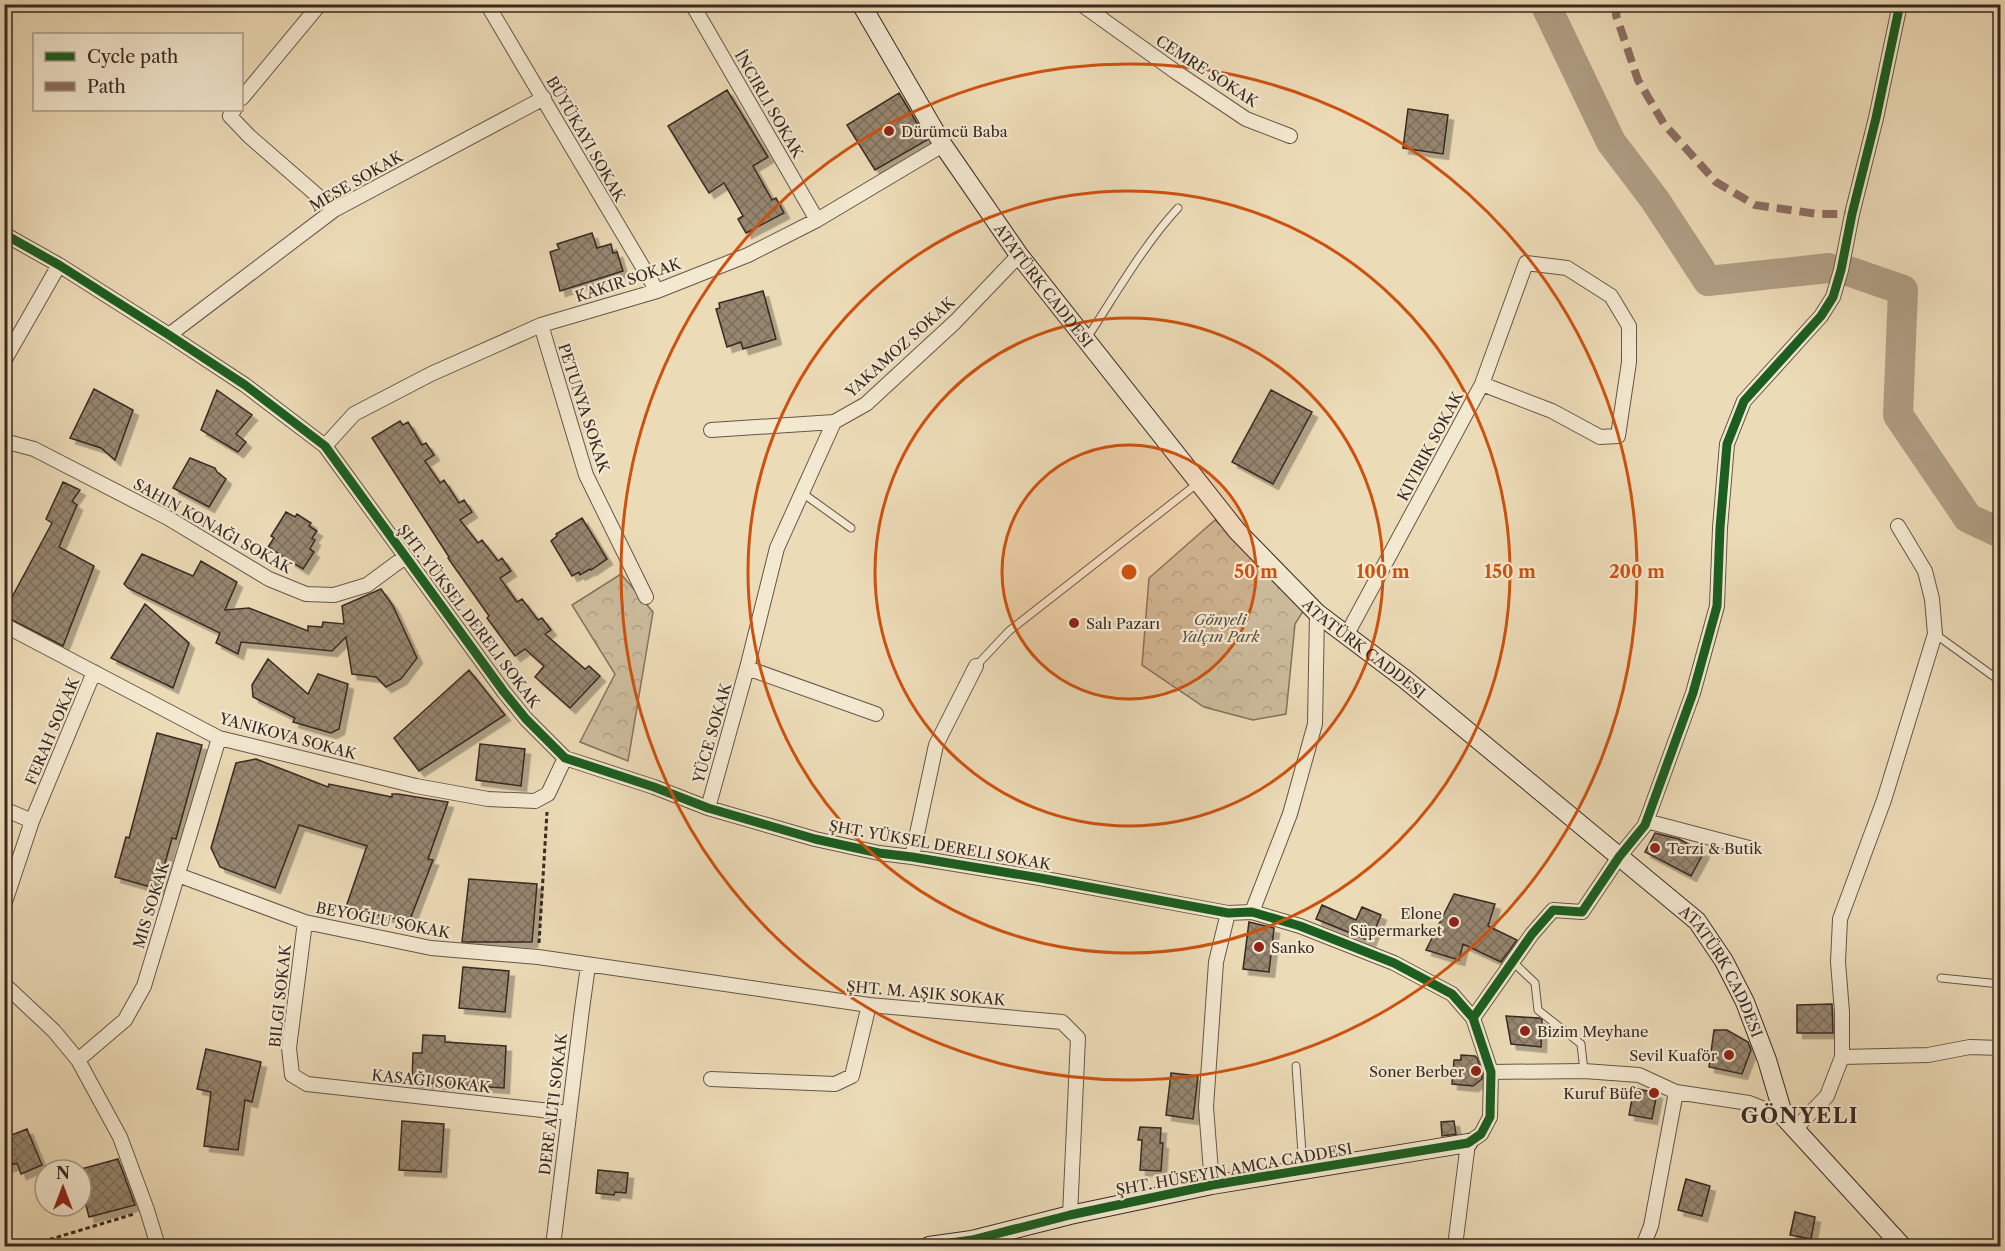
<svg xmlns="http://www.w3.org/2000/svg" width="2005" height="1251" font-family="'Libre Caslon Text',serif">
  <defs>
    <pattern id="forest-crowns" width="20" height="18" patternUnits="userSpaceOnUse" patternTransform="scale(1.5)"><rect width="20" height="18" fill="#cdbd9e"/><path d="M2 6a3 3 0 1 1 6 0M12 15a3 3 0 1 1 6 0" fill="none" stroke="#b1a288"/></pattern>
    <pattern id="building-cross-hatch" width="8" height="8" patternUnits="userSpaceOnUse" patternTransform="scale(1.5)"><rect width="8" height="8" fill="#96866f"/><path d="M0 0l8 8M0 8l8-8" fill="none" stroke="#7b6e5b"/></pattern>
    <filter id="shadow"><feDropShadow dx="5.5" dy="5.5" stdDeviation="0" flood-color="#0004"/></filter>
  </defs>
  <rect width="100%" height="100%" fill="#ecdbb7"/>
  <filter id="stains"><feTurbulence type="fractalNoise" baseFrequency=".00333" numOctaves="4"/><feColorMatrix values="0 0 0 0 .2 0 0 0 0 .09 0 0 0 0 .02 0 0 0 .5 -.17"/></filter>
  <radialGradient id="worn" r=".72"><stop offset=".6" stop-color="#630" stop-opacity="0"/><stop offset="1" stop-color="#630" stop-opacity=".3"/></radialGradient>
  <path fill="url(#forest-crowns)" stroke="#827360" stroke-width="1.5" d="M1215,520l92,85 -12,19 -9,90 -33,6 -49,-13 -62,-42 7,-87z
    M621,574l32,38 -25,149 -48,-19 35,-68 -43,-69z"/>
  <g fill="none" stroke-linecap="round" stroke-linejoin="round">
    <path stroke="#af9e84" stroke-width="30" d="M1545,4l66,138 44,58 53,81 121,-13
      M1848,271l55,19 -5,125 70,103 32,15"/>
  </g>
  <path fill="url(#building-cross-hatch)" stroke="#382922" stroke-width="1.5" filter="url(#shadow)" d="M727,90l41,67 -15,9 19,34 4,-2 8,15 -38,20 -8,-14 5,-3 -19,-33 -15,10 -41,-67z
    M899,93l28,47 -52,30 -28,-45z
    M1408,109l40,6 -5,39 -40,-6z
    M592,233l5,15 14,-4 2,9 4,-1 6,19 -63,20 -10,-39 9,-3 -2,-5z
    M763,291l13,48 -33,10 -2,-7 -14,5 -11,-38 4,-1 -1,-5z
    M94,389l39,21 -18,50 -14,-12 -31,-10z
    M217,390l35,25 -16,19 10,8 -8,10 -37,-22z
    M1271,390l41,22 -39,72 -41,-22z
    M400,421l3,4 5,-3 14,23 4,-2 8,12 -9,6 15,22 4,-3 15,23 5,-3 8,12 -12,8 18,23 4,-3 16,21 4,-3 9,13 -11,7 17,24 5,-3 16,21 4,-2 9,12 -6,4 40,35 4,-3 11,10 -30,32 -35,-31 9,-11 -19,-17 -10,7 -28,-38 2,-2 -41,-58 1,-1 -77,-119z
    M190,458l25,10 2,4 9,7 -17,28 -36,-19z
    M63,482l17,8 -8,11 5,4 -18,42 35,19 -31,80 -59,-30v-4l48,-89 -6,-4z
    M286,512l9,5 2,-3 14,9 -2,3 8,5 -5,7 3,2 -5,9 4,3 -11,17 -35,-22 6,-9 -3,-2z
    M582,518l25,41 -16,11 -1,-1 -10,6 -1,-3 -7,4 -21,-35 6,-5 -1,-2z
    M142,554l51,22 8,-15 36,21 -12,28 24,-2 59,23v-5l14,1 1,-5 21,2 -2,-18 39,-17 12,17 24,52 -16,21 -15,8 -10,-10 -24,-3 -6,-37 -14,14 -91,-9 -3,12 -22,-11 4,-10 -92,-45 -4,-4z
    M145,604l44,39 -16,45 -62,-30z
    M268,659l40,35 10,-20 30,10 -9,45 -8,4 -38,-11 2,-4 -42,-21 -1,-12z
    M469,670l36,45 -86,56 -25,-33z
    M157,733l45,12 -26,94 -4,-1 -14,51 -43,-12 11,-40 3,1z
    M480,744l45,5 -4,37 -45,-6z
    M256,759l72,28 1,-3 63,13v-3h6l50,8 -20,57 5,1 -24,62 -63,-15 21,-61 -68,-21 -24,63 -55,-21 -9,-19 25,-85z
    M1655,833l24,6 25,13 -13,24 -46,-24z
    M469,879l68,5 -5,58h-70z
    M1454,894l41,10 -7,22 29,14 -16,22 -38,-18 -4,16 -33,-10z
    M1322,905l34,15 6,-13 19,8 -11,26 -54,-22z
    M1249,922l25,6 -5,44 -26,-3z
    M463,967l46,4 -4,41 -46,-4z
    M1832,1004l1,29h-36v-28z
    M1506,1016l33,2 3,2 -1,27 -30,-3z
    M1714,1030h13l21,12 3,8 -9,24 -33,-7z
    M423,1035l22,1v6l61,4 -2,42 -92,-6 1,-29h9z
    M206,1049l55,13 -9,40 -7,-2 -7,50 -34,-4 7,-54 -14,-3z
    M1461,1055l14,1 2,2 5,15v6l-9,7 -21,-2 2,-24h7z
    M1171,1073l27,3 -5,43 -27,-4z
    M1634,1088l23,5 -5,26 -23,-4z
    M402,1121l42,3 -3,48 -42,-2z
    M1454,1121l2,13 -14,2 -1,-14z
    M1140,1127l21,1 -1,15h3l-2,28 -21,-1 2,-30h-4z
    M27,1129l15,36 -21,9 -4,-11 -13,5v-30z
    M118,1159l17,46 -46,12 -8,-31v-17z
    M598,1170l30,3 -2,20 -11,-1 -1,3 -18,-2z
    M1686,1179l24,7 -8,30 -24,-6z
    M1795,1212l20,5 -4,22 -21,-4z"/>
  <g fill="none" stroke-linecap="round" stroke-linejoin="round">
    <g stroke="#655647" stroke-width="9">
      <path id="lane" d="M1087,338c29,-44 55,-91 91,-130
        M801,492l50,36
        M1935,634l65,47
        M976,666l33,-35 189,-148
        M1513,962l22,21 3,27 43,34 3,27
        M1941,978l59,6
        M1296,1066l7,102"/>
    </g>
    <g stroke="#655647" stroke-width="16">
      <path id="street" d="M487,4l170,287
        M692,4l125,216
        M1081,4l95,68 70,47 44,17
        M242,98l78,-94
        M234,110l-4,6 19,20 85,74
        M4,234l55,31 110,70 76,50 80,61 179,246 22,27 39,39 89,29 54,21 107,31 64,14 33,4 128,21 188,35 24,-1 48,14 94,37 58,31 21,24 18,54 -1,45 -9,17 -13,9 -13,103
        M541,325l45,150 60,122
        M169,335l165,-125 210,-112
        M4,361l55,-96
        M711,430l123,-8 32,-18 89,-82 64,-67
        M4,441l30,8 134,69 101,61 37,15 28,1 33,-10 38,-28
        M325,446l29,-32 77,-40 110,-49 116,-34 91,-36 69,-35 126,-75
        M4,625l215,113 197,48 72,13 47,2 13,-7 17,-36
        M1346,636l136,-252 44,-121 41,5 44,28 18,30v36l-11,74 -18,1 -48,-26 -70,-27
        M747,668l129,46
        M708,808l39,-140 30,-120 57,-126
        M4,809l28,12
        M1646,821l103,27
        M912,857l24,-112 40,-79
        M178,875l127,47 126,26 107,9 331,48 193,17 16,16 -8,177
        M4,905l28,-84 62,-149
        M1252,912l38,-98 25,-90 2,-111
        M305,922l-16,126 3,27 15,9 262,29
        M4,984l50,47 24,29 42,77 27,73 11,36
        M1473,1018l59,-84 21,-24 29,2 37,-55 26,-32 48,-132 24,-87 3,-78 7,-84 17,-43 77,-85 12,-19 8,-27 11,-56 24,-96 24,-114
        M1842,1057l86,-2 42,-8 30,1
        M78,1060l47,-40 19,-34 75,-248
        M1491,1072l93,-1 55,4 37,17 73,11 35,14
        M711,1079l124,5 17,-8 17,-71
        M1794,1130l33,-34 15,-39v-45l-4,-50 2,-43 44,-119 51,-166 -3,-35 -7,-28 -27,-45
        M1212,1185l-6,-78 10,-145 12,-49
        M553,1246l29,-237 6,-43
        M1643,1246l8,-20 25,-134"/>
    </g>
    <g stroke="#382922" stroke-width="20">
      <g id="secondary">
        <path id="s1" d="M861,4l82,141 76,110 218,276 80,82 89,67 291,241 27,40 21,41 22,58 17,57 118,129"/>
        <path d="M929,1246l43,-6 98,-25 142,-30 256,-42"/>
      </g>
    </g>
    <path stroke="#382922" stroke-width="3" stroke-dasharray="4.5 3" stroke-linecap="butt" d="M539,943l8,-131
      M28,1246l106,-32"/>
    <use href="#lane" stroke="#f3e8d0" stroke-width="7"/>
    <use href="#street" stroke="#f3e8d0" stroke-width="14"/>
    <use href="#secondary" stroke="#f3e8d0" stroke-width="18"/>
    <path stroke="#8d6e63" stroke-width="8" stroke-dasharray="15 8" stroke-linecap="butt" d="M1618,4l-2,11 22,65 26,44 52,58 39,23 63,9h34"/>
    <g stroke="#f3e8d0" stroke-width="13">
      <path id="cycleway" d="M4,234l55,31 110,70 76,50 80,61 179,246 22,27 39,39 89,29 54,21 107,31 64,14 33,4 128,21 188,35 24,-1 48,14 94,37 58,31 21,24 18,54 -1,45 -9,17 -13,9 -256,42 -142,30 -98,25 -43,6
        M1473,1018l59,-84 21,-24 29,2 37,-55 26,-32 48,-132 24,-87 3,-78 7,-84 17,-43 77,-85 12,-19 8,-27 11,-56 24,-96 24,-114"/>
    </g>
    <use href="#cycleway" stroke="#1b5e20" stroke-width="9"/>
  </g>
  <circle cx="1129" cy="572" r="127" fill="#ce520f" fill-opacity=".12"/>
  <g fill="none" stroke="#ce520f" stroke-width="3">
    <circle cx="1129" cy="572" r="127"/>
    <circle cx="1129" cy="572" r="254"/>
    <circle cx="1129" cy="572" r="381"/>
    <circle cx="1129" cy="572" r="508"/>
  </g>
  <g fill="#8f2418" stroke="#f3e8d0" stroke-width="2">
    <circle cx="889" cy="131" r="6"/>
    <circle cx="1074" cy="623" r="6"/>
    <circle cx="1655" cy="848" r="6"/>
    <circle cx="1454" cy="922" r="6"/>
    <circle cx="1259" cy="947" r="6"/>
    <circle cx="1525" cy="1031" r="6"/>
    <circle cx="1729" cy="1055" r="6"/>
    <circle cx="1476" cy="1071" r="6"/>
    <circle cx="1654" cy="1093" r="6"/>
  </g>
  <g text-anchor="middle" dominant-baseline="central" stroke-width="4.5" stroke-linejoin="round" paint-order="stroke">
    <g font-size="15" fill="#382922" stroke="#f3e8d0">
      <text transform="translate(1207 71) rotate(33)">CEMRE SOKAK</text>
      <text transform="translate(769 104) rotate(60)">İNCIRLI SOKAK</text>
      <text transform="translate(586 139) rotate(60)">BÜYÜKAYI SOKAK</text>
      <text transform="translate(356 181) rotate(-30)">MESE SOKAK</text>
      <text transform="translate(628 280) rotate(-18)">KAKIR SOKAK</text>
      <text stroke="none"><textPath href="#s1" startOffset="336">ATATÜRK CADDESI</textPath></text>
      <text transform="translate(900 347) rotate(-42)">YAKAMOZ SOKAK</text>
      <text transform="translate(584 408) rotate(72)">PETUNYA SOKAK</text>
      <text transform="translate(1430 446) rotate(-62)">KIVIRIK SOKAK</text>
      <text transform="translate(213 526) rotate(29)">SAHIN KONAĞI SOKAK</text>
      <text transform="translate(469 616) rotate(53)">ŞHT. YÜKSEL DERELI SOKAK</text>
      <text stroke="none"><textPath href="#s1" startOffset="822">ATATÜRK CADDESI</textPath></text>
      <text transform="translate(52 731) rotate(-67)">FERAH SOKAK</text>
      <text transform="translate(712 733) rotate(-74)">YÜCE SOKAK</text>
      <text transform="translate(288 736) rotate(15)">YANIKOVA SOKAK</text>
      <text transform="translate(940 845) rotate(10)">ŞHT. YÜKSEL DERELI SOKAK</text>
      <text transform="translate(151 905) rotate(-73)">MIS SOKAK</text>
      <text transform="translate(383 920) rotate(11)">BEYOĞLU SOKAK</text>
      <text stroke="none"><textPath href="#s1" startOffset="1308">ATATÜRK CADDESI</textPath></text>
      <text transform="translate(926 993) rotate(5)">ŞHT. M. AŞIK SOKAK</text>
      <text transform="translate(280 996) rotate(-84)">BILGI SOKAK</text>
      <text transform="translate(431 1081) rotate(6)">KASAĞI SOKAK</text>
      <text transform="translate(553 1104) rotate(-83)">DERE ALTI SOKAK</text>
      <text transform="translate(1234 1169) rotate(-10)">ŞHT. HÜSEYIN AMCA CADDESI</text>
    </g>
    <g font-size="15" fill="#382922" stroke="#f3e8d0" text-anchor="start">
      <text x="901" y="131">Dürümcü Baba</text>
      <text x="1086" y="623">Salı Pazarı</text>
      <text x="1667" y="848">Terzi &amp; Butik</text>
      <text x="1442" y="913" text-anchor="end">Elone<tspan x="1442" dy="17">Süpermarket</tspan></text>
      <text x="1271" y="947">Sanko</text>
      <text x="1537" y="1031">Bizim Meyhane</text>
      <text x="1717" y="1055" text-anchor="end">Sevil Kuaför</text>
      <text x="1464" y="1071" text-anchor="end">Soner Berber</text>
      <text x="1642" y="1093" text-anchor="end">Kuruf Büfe</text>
    </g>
    <g font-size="15" font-style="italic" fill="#5d4e41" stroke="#f3e8d0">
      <text x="1220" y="619">Gönyeli<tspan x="1220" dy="17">Yalçın Park</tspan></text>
    </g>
    <g font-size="21" font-weight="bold" letter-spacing="1.5" fill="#382922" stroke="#f3e8d0">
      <text x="1800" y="1115">GÖNYELI</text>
    </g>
  </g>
  <circle cx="1129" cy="572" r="9" fill="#ce520f" stroke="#f3e8d0" stroke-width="3"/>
  <g font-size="18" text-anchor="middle" font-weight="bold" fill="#ce520f" stroke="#f3e8d0" stroke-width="4.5" stroke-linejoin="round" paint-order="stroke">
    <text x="1256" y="578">50 m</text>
    <text x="1383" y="578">100 m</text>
    <text x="1510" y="578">150 m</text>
    <text x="1637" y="578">200 m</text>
  </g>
  <rect width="2005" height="1251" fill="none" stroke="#ecdbb7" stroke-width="24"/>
  <rect x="6" y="6" width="1993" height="1239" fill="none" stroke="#382922" stroke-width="3"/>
  <rect x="12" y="12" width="1981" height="1227" fill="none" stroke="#382922" stroke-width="1.5"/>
  <rect x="33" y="33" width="210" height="78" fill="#f3e8d0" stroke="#a89c8a" stroke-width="1.5"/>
  <rect x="45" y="52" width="30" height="9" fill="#1b5e20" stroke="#a89c8a" stroke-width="1.5"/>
  <text x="87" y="63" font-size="18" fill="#382922">Cycle path</text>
  <rect x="45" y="82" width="30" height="9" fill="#8d6e63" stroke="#a89c8a" stroke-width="1.5"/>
  <text x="87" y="93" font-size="18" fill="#382922">Path</text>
  <g transform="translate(63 1188)"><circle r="28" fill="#f3e8d0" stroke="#a89c8a" stroke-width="1.5"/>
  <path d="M0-4.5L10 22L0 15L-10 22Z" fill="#8f2418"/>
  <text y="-9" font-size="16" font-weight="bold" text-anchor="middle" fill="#382922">N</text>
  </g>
  <rect width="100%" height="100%" filter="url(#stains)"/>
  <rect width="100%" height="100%" fill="url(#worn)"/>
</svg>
